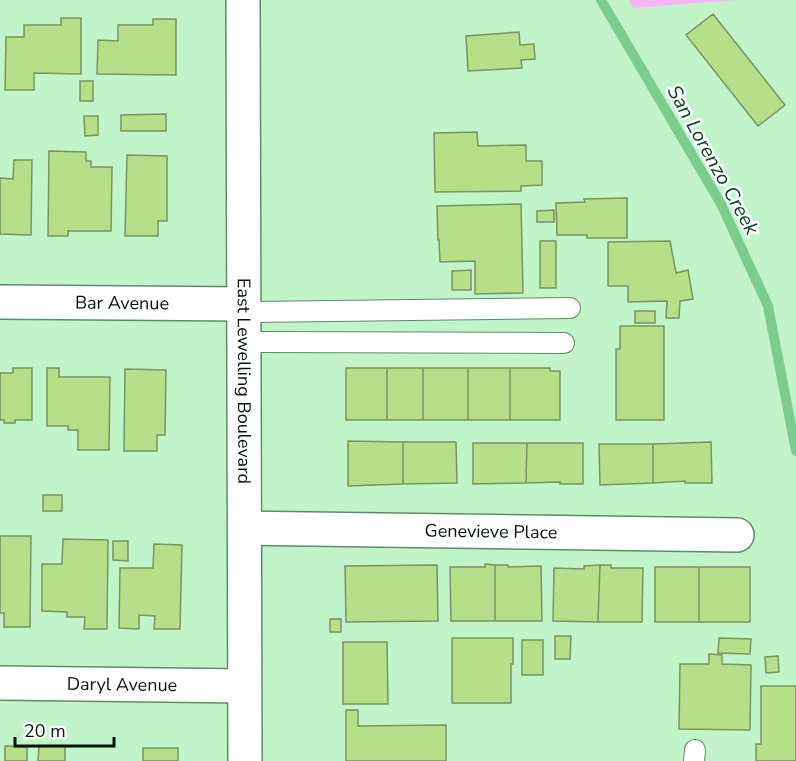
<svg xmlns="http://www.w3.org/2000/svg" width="796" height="761" font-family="'Nunito Sans',sans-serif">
  <rect width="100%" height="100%" fill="#c2f4ca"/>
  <path fill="#f9b5f3" d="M629,0h109l-105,8z"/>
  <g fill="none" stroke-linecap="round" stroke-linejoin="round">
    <path stroke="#7ccd8d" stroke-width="10" d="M601,0l120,204 47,102 28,145"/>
  </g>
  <path fill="#b6df89" stroke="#7b9362" stroke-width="1.5" d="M713,14l72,91 -27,21 -72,-91z
    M61,18h20v56l-47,-1v17h-29l1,-53h18v-12h37z
    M153,19h23v56l-79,-1 1,-34 20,1v-16h35z
    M519,32l1,13 14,-1 1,15 -14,1 1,8 -54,3 -2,-35z
    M80,81h13v20h-13z
    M166,114v17h-45v-16z
    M84,116h14v19l-13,1z
    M477,132l1,14 48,-1v16h16v24l-21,1v5l-86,1 -1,-59z
    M49,151l37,1v9h5v6h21l-1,64h-43v5h-20z
    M127,155l40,1v65h-9v15h-33z
    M14,160h18l-1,75 -31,-1v-56l13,1z
    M627,198v40h-40v-3h-30l-1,-32 29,-1 -1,-3z
    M521,204l2,89 -48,1v-33l-35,1 -1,-22h-1l-1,-34z
    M554,210v12h-17v-11z
    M540,241h16v47h-16z
    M670,241l6,32 12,-3 5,29 -13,2 -1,17h-13l1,-17 -39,1v-16h-20v-44z
    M471,270v20h-19v-19z
    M635,311h20v12h-20z
    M620,326h44v94h-48v-71h4z
    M13,368h19v52h-17v3h-11v-3h-4v-47h13z
    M47,368h12v9h51l-1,73h-31v-20h-10v-4h-21z
    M346,368h41v52h-41z
    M387,368h36v52h-36z
    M423,368h45v52h-45z
    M468,368h42v52h-42z
    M510,368h40v3h10v49h-50z
    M125,369l41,1 -1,65h-8v16h-33z
    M348,441l55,1v42l-55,2z
    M403,442h53l1,41 -54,1z
    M711,442l1,41h-27v-2l-32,2v-39z
    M473,443h54l-1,40 -53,1z
    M527,443h56v41h-23v-2l-34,1z
    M599,444h54v39l-53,2z
    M43,495h19v16h-19z
    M0,536h31l-1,91h-26v-14h-4z
    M63,539l45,1 -1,89h-23l1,-12h-18v-5l-25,-1v-47h20z
    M113,541h15v20l-15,-1z
    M154,544l28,1 -2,84h-26l1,-13 -16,-1v14l-20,-1 1,-60h33z
    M485,564l10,1v56h-44l-1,-54h35z
    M437,565l1,56 -92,1 -1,-56z
    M495,565h13v2l33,-1 1,55h-47z
    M600,565h11v3h32l-1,54h-44z
    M600,565l-2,57 -45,-1 1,-53 30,1v-3z
    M655,567h44v55h-44z
    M699,567h51v55h-51z
    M330,619h11v13h-11z
    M555,636h16l-1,23h-15z
    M452,638h61v26h-2v39h-59z
    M719,638l32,1 -1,15 -32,-1z
    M522,640h21v35h-21z
    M343,642h44l1,62h-45z
    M709,654l13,1v9l29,1 -1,65 -71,-1 1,-65h29z
    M778,656l1,16 -13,1 -1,-16z
    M761,686h35v75h-40v-17h5z
    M346,710h12v16l88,-1v36h-100z
    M5,746l22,1v14h-22z
    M39,746h26v15h-27z
    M143,748h35v13h-35z"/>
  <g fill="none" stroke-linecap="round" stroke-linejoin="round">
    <g stroke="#5e8c67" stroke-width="22">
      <path id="lane" d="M244,312l326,-4
        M244,342l320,1
        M694,761l1,-11"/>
    </g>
    <g stroke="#5e8c67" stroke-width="36">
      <g id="street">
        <path id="s1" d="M0,302l244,2"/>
        <path id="s2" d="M245,528l492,7"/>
        <path id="s3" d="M0,683l244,3"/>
      </g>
    </g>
    <g stroke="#5e8c67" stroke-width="36">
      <g id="secondary">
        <path id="s4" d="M243,0l2,761"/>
      </g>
    </g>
    <use href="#lane" stroke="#fff" stroke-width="20"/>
    <use href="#street" stroke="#fff" stroke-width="33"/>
    <use href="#secondary" stroke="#fff" stroke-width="33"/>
  </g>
  <g text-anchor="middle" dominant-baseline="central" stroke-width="5" stroke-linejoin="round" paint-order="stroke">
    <g font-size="18" fill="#031407" stroke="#fff">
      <text stroke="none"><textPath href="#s1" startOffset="122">Bar Avenue</textPath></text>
      <text stroke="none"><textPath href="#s4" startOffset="381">East Lewelling Boulevard</textPath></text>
      <text stroke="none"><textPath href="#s2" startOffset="246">Genevieve Place</textPath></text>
      <text stroke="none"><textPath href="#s3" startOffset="122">Daryl Avenue</textPath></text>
    </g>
    <g font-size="20" font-style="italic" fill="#04431b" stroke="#fff">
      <text transform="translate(713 160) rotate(61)">San Lorenzo Creek</text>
    </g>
  </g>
  <path d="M15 737v9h99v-9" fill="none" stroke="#031407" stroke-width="3"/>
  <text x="24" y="737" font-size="18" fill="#031407" stroke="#ffffff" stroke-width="4.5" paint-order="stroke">20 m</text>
</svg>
